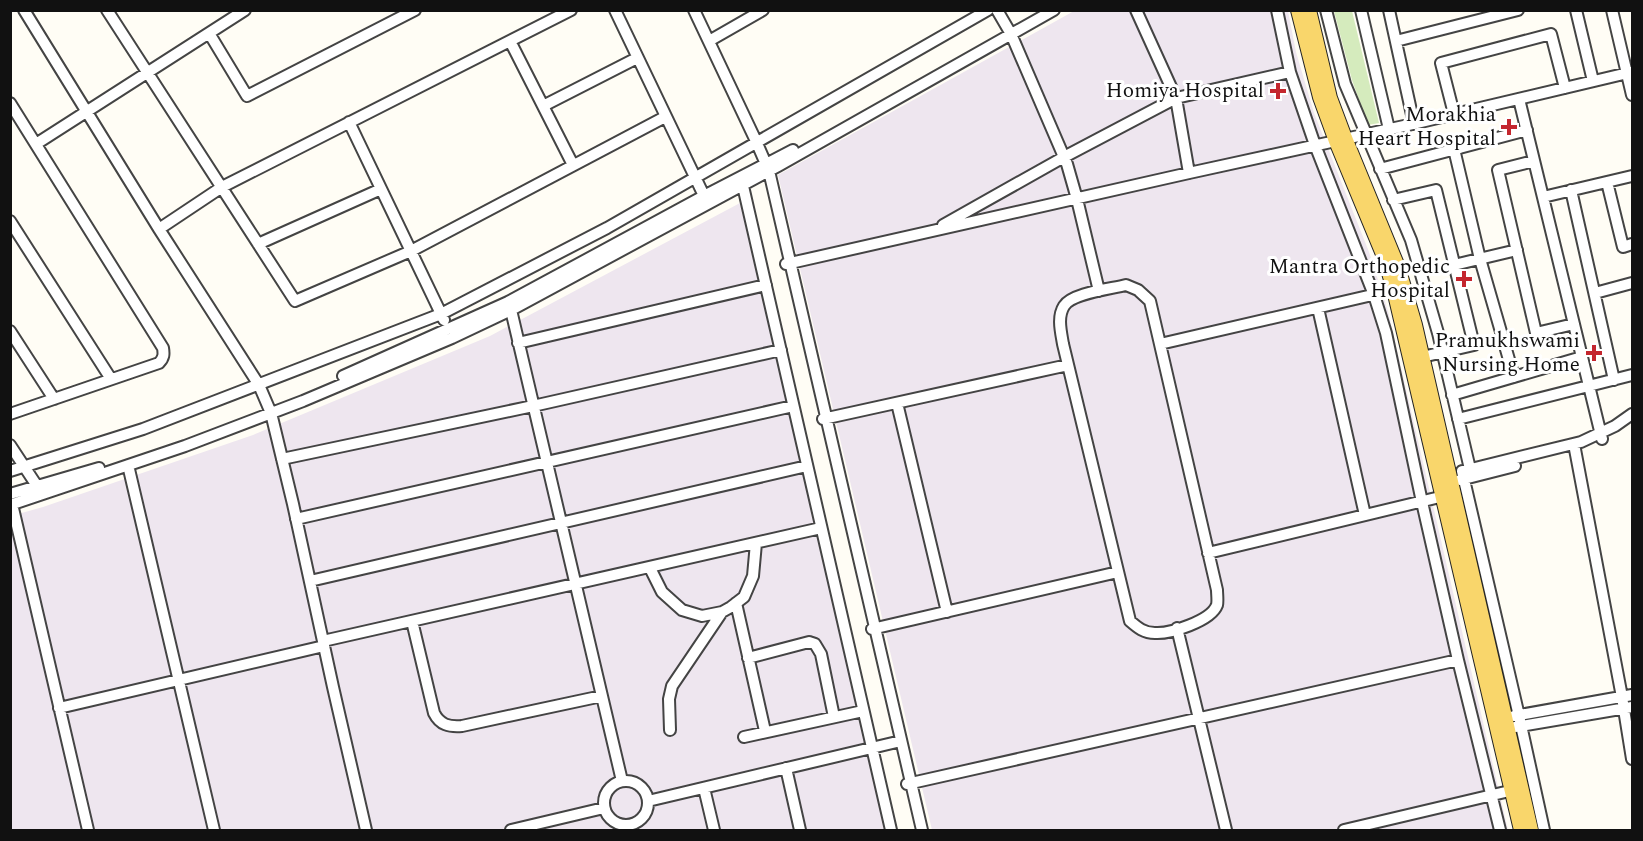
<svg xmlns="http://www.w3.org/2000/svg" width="1643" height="841" font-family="Spectral,serif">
  <rect width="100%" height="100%" fill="#fffdf5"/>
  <path fill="#eee6ef" d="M1074,11h214l8,41 18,61 55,139 19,59 120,519h-576l-154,-655z
    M740,203l146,627h-875v-314l32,-9 210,-72 237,-99z"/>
  <path fill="#d5ebbd" d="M1334,11h18l27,112 -11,2 -16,-45z"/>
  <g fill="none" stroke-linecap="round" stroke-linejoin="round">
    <g stroke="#444" stroke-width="14">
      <path id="minor" d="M24,10l135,219 100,156 12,28 22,91 40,183 33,143
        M107,10l188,291 116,-50 254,-134
        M615,10l92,192
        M694,10l62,131 13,30 153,659
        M997,10l14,24 56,130 10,35 22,92
        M1277,10l13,62 25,73 59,150 12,38 36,169 36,158 42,170
        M1326,10l19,74 66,156 27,93 32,136
        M1361,10l28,119
        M1389,10l25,114
        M1576,10l17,71
        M1612,10l20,85
        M209,33l38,63 168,-86
        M510,41l63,124
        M709,41l54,-31
        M1396,41l122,-31
        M1519,99l83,340
        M10,103l153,245c1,6 1,10 -4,15l-149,51
        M543,106l94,-48
        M1454,114l-13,-51 110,-29 14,54
        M349,122l95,198
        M36,144l209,-134
        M1454,149l26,110 34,118
        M1534,161l-36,9 38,163 38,-9
        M1380,169l147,-39
        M1189,173l-13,-75 114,-26
        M1607,182l16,65 9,-3
        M743,186l148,644
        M1571,190l43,190
        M1543,197l89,-21
        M1393,200l43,-10 38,155 -52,12
        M10,221l101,158
        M943,225l121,-68 112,-59 -40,-88
        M159,229l63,-42 349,-177
        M258,244l123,-55
        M786,264l403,-91 215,-47 228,-54
        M1454,265l63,-15
        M1126,285l12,5 12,11 67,289c0,4 1,11 0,15 -6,16 -47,29 -62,28 -11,0 -17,-5 -25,-12l-67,-277c-2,-12 -6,-27 1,-38 8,-13 47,-17 62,-21z
        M1595,293l37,-10
        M1318,308l47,207
        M511,310l111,471
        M10,331l44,68
        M518,343l248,-58
        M1160,344l234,-54
        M343,376l165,-74 196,-106 89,-46
        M1452,395l130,-38
        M897,403l50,209
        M823,419l245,-54
        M1458,419l174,-44
        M1574,444l48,253 10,62
        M10,445l31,47
        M282,459l251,-53 248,-56
        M128,465l86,365
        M10,471l133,-42 298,-115 166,-86 381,-218
        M1462,471l57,245 25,114
        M1463,471l118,-29 34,-16 17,-12
        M1460,480l55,-14
        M10,494l89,-26
        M12,504l76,326
        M10,505l175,-59 118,-45 149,-63 59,-28 267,-144 276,-156
        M296,519l497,-113
        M1208,553l236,-57
        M650,568l12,24 20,18 20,6 20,-4 9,-5 13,-10 9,-21 3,-33
        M310,581l497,-115
        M736,603l29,128
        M412,621l22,92c6,12 15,14 28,13l140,-30
        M1177,628l49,202
        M872,629l246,-57
        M323,641l498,-113
        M748,658l61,-16 6,2 6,10 13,63
        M59,708l265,-62
        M1514,716l118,-21
        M1515,727l117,-20
        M670,730l-1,-31 3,-13 50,-74
        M744,737l119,-26
        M786,768l14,62
        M604 803a22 22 0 1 1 44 0a22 22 0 1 1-44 0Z
        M907,784l551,-124
        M704,788l10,42
        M648,801l253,-60
        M511,830l93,-22
        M1344,830l174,-41"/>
    </g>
    <g stroke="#222" stroke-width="16">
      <path id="major" d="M1298,10l22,87 16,44 49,118 9,31 127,540
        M1309,10l21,88 15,40 53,129 17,58 116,505"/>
    </g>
    <use href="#minor" stroke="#fff" stroke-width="10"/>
    <use href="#major" stroke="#f9d66b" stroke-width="14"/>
  </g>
  <g fill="#c4262e" stroke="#fff" stroke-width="2">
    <path d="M1275 82h6v6h6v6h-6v6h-6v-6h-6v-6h6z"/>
    <path d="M1506 118h6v6h6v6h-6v6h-6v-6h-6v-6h6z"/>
    <path d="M1461 270h6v6h6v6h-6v6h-6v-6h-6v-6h6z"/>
    <path d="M1591 344h6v6h6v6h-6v6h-6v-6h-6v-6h6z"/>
  </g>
  <g text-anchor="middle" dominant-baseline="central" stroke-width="6" stroke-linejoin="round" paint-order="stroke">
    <g font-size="21" fill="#111" stroke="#fff" text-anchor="end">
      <text x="1264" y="91">Homiya Hospital</text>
      <text x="1496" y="115">Morakhia<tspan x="1496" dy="24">Heart Hospital</tspan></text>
      <text x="1450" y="267">Mantra Orthopedic<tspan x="1450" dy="24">Hospital</tspan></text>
      <text x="1580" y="341">Pramukhswami<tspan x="1580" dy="24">Nursing Home</tspan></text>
    </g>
  </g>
  <rect width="1643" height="841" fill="none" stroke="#111111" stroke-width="24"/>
</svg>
